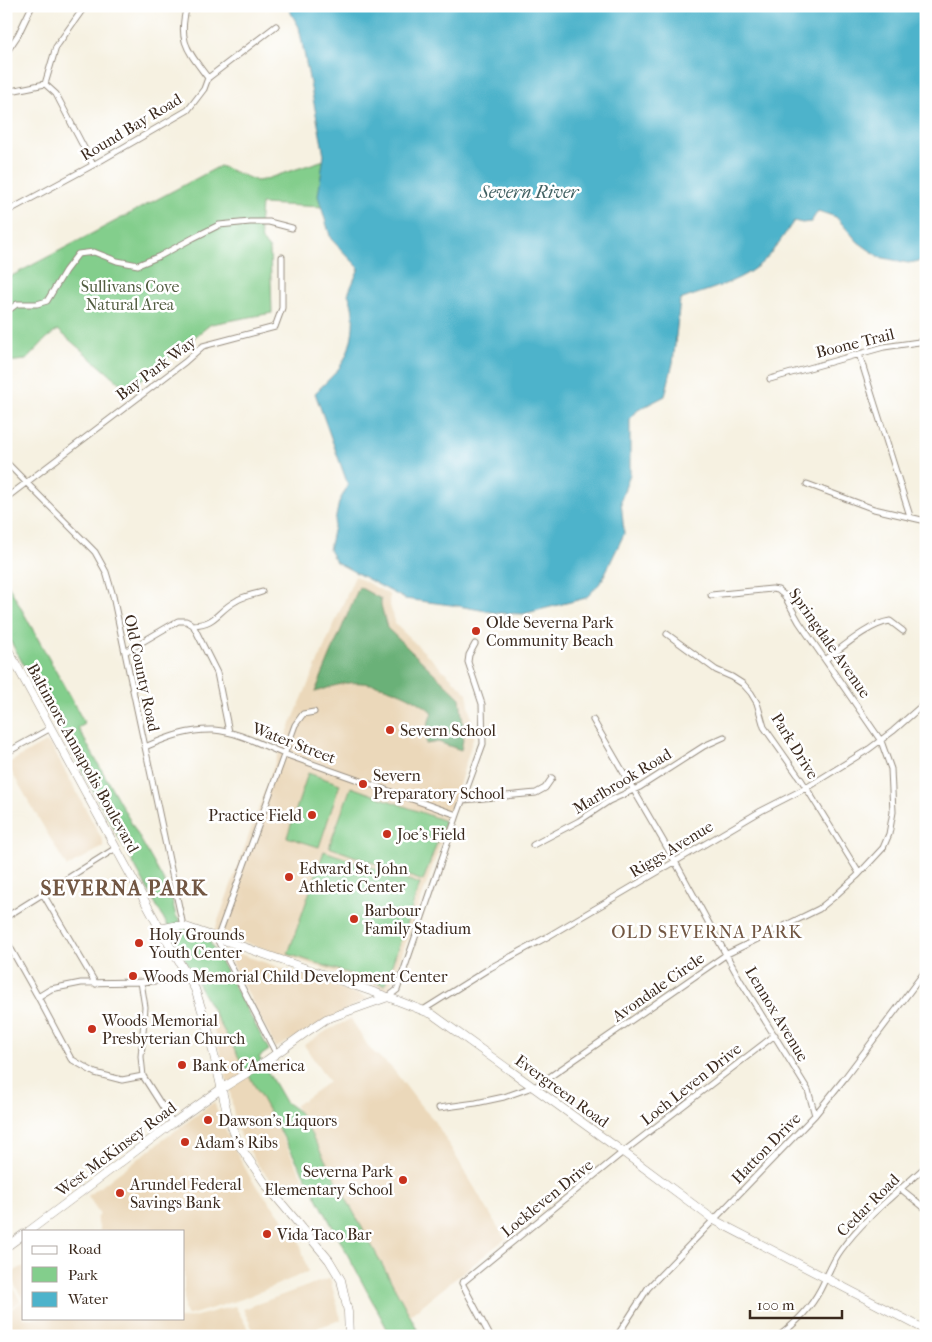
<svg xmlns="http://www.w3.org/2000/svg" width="932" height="1342" font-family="'IM FELL French Canon',serif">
  <rect width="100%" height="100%" fill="#fff"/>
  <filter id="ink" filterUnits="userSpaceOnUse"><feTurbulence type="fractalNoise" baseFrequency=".02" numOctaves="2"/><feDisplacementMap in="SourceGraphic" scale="10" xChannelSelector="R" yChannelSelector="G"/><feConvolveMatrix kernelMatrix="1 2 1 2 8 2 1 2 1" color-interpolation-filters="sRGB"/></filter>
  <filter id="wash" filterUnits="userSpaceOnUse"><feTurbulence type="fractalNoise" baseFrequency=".0096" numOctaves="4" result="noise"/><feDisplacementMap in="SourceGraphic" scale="20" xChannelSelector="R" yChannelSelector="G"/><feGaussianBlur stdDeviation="1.12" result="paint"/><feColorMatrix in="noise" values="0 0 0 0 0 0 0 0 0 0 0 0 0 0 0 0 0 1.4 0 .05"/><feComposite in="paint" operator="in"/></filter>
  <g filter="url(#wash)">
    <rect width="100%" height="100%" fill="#f6f1e1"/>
    <path fill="#ebd8ba" d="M355,576l35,19 -1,7 7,23 71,68 7,42 -25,85 -60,170 -4,1 -6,-2 -1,-3 -6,-1 -158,-53 66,-183z
      M45,742l6,3 52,96v6l-36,20 -60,-103z
      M225,949l144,49 -93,50z
      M215,1007l89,173 -23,12 -24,-28 -21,-37 -6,-35 -20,-78z
      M351,1019l19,30 22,19 29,38 14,15 70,118 -95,76 -115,-209 34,-24 -25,-37 24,-15z
      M214,1102l15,36 22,41 48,60 9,33 -66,27 -55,17 -3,-6v-79h-84l-3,-12 3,-5 -12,-18z
      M24,1266v52h160v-2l1,3 50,-13 17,30h-246v-24l17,-11 -14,-27z
      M6,1276l15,25 -15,10z
      M330,1278l11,42 -49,16h-36l-13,-27z"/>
    <path fill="#83ce8c" stroke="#5f7c55" d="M324,160v47l-63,-3 -2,23 3,13 8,10 2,63 -61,11 -83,66 -70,-60 -11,8 -21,22 -20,2v-52l5,-4 -5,-16v-11l214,-113 37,15 6,-1z
      M6,581l79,143 -7,4 92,164 6,24 17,20 17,6 59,108 -10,7 26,45 14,10 122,224h-30l-77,-144 -115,-206 -35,-67 -158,-286z
      M308,773l32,11 -21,63 -32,-10z
      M351,787l94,34 -22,60 -94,-34z
      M324,851l96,33 -35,101 -97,-31z"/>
    <path fill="#6ab178" stroke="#526e4b" d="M359,587l22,12v6l6,23 73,70 4,36 -3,16 -23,-8 -12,2 1,-17 5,-15c-22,-19 -61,-34 -91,-28 -9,2 -18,6 -26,8z"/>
    <path fill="#4db3cb" stroke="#446e74" d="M287,6h639v254l-18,3 -29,-6 -21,-15 -22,-25 -18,-6 -7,11 -9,1 -8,-2c-10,14 -23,35 -36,45 -23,18 -52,24 -78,34l-7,63 -8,33 -27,14 -8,9v55l-9,26 3,34 -23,48 -15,16 -63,16 -26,-1 -38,-7 -54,-7 -69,-37 -7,-12 10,-48 9,-17 -33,-92c8,-8 17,-16 24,-25 14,-19 19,-53 9,-74l11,-26 -28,-29 -13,-43 6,-41 -25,-128z"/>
  </g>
  <g filter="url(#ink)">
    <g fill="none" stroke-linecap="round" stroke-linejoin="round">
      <g stroke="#988e80" stroke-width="7">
        <path id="street" d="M85,6l-29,41 -11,37 11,10 37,71
          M187,6c-10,35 1,45 21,72
          M6,53l12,-18 14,-29
          M6,92l39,-8
          M6,212l87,-47 95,-55 16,-21 4,-11 68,-52
          M6,312l11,-8h20l10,-3 18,-30 13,-17 16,-2 23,9 21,4 22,-9 33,-18 26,-13 31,-3h19l23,6
          M859,354l51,162
          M770,379l114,-32 42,-6
          M6,462l89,90 11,20 7,24 70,330
          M807,484l67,25 52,12
          M6,498l179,-136 18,-16 72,-19 7,-19v-51
          M193,625c24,-1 24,-14 43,-24 7,-5 17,-6 26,-9
          M667,634l49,36 16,7 11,7 8,9 6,10 7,24 38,54 57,92
          M125,652l53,-31h8l7,4 24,48 12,59
          M825,660c18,-13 44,-36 65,-39l13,10
          M593,720l79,136 68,124 68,110 7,25
          M145,747c23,-10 44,-18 69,-17 26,2 49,16 73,25 56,20 113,40 170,60
          M6,753l45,-25
          M464,800l72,-7 9,-5 7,-10
          M533,845l46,-24 30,-20 31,-14 64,-41 20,-9
          M43,894l53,90
          M6,917l110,-69
          M6,940l32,57
          M141,982l-60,1 -30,6 -13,8 33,62 24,14 27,7 21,-4
          M388,997l9,-7 60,-175 26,-71 -1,-40 -14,-42 1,-7 6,-11
          M423,1010l67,-42 57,-31 214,-126 45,-23 63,-39 24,-18 33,-29
          M276,1053l-59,-114 78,-214 8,-11 11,-2
          M439,1108l37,-5 28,-6 34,-12 189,-131 92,-45 16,-13 22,-20 26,-28 6,-14 4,-22 -2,-43 -10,-28 -82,-119 -15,-27 -6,-5 -6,-1 -61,6
          M173,1123l-30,-47 -2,-19 4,-50 -4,-25 27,-2 20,-5
          M901,1189l25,20
          M490,1336l-28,-53 161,-131 152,-117
          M617,1336l31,-48 167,-173 29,-36 82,-109
          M779,1336c17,-13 31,-27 41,-46 7,-13 12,-28 21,-40 23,-32 56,-57 85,-84"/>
      </g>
      <g stroke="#988e80" stroke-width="9">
        <path id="secondary" d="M6,646l154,283 35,60 13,40 20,88 11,28 28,41 62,74 12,20 7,32 1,24
          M160,929l14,-3h9l205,71 44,17 191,138 91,68 212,110
          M29,1231l144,-108 48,-34 45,-28 39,-28 21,-14 62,-22
          M6,1247l18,-13"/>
      </g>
      <use href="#street" stroke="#fff" stroke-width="5"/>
      <use href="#secondary" stroke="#fff" stroke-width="8"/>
    </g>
  </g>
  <g fill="#c8321e" stroke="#fff" stroke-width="2">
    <circle cx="476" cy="631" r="5"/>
    <circle cx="390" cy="730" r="5"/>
    <circle cx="363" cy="784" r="5"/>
    <circle cx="312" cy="815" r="5"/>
    <circle cx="387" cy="834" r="5"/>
    <circle cx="289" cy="877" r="5"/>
    <circle cx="354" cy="919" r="5"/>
    <circle cx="139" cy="943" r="5"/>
    <circle cx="133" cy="976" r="5"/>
    <circle cx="92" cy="1029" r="5"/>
    <circle cx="182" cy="1065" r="5"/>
    <circle cx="208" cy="1120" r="5"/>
    <circle cx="185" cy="1142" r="5"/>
    <circle cx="403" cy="1180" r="5"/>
    <circle cx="120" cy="1193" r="5"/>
    <circle cx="267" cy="1234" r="5"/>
  </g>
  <g text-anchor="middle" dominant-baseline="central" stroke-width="5" stroke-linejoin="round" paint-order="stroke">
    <g font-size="16" fill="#3b2a1e" stroke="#fff">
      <text transform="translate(131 127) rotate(-31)">Round Bay Road</text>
      <text transform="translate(855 343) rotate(-14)">Boone Trail</text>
      <text transform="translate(156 368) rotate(-37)">Bay Park Way</text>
      <text transform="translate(830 643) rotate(55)">Springdale Avenue</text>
      <text transform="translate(142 673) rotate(78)">Old County Road</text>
      <text transform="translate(294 743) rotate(21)">Water Street</text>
      <text transform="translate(795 746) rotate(58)">Park Drive</text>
      <text transform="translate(83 758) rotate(61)">Baltimore Annapolis Boulevard</text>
      <text transform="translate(622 781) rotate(-31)">Marlbrook Road</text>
      <text transform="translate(671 849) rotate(-31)">Riggs Avenue</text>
      <text transform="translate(658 987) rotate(-35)">Avondale Circle</text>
      <text transform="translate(777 1014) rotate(59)">Lennox Avenue</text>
      <text transform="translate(691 1084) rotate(-38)">Loch Leven Drive</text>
      <text transform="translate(562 1091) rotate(36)">Evergreen Road</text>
      <text transform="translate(766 1148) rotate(-46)">Hatton Drive</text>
      <text transform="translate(116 1149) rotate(-37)">West McKinsey Road</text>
      <text transform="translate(547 1198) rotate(-39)">Lockleven Drive</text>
      <text transform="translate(868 1205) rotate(-45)">Cedar Road</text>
    </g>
    <g font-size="16" fill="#515b3f" stroke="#fff">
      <text x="130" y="286">Sullivans Cove<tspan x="130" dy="18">Natural Area</tspan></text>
    </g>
    <g font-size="16" fill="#3b2a1e" stroke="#fff" text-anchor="start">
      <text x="486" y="622">Olde Severna Park<tspan x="486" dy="18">Community Beach</tspan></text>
      <text x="400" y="730">Severn School</text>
      <text x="373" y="775">Severn<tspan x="373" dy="18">Preparatory School</tspan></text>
      <text x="302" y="815" text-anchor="end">Practice Field</text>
      <text x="397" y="834">Joe's Field</text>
      <text x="299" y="868">Edward St. John<tspan x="299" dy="18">Athletic Center</tspan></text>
      <text x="364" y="910">Barbour<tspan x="364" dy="18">Family Stadium</tspan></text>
      <text x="149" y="934">Holy Grounds<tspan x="149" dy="18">Youth Center</tspan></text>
      <text x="143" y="976">Woods Memorial Child Development Center</text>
      <text x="102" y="1020">Woods Memorial<tspan x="102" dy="18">Presbyterian Church</tspan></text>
      <text x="192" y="1065">Bank of America</text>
      <text x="218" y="1120">Dawson’s Liquors</text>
      <text x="195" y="1142">Adam's Ribs</text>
      <text x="393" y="1171" text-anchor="end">Severna Park<tspan x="393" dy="18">Elementary School</tspan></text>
      <text x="130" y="1184">Arundel Federal<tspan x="130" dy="18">Savings Bank</tspan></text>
      <text x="277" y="1234">Vida Taco Bar</text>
    </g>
    <g font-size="18" font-style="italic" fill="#426163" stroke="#fff">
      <text x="529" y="192">Severn River</text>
    </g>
    <g font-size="18" letter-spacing="1" fill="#725743" stroke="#fff">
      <text x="707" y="932">OLD SEVERNA PARK</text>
    </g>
    <g font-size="21" font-weight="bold" letter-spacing="1" fill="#725743" stroke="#fff">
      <text x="124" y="888">SEVERNA PARK</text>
    </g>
  </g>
  <rect width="932" height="1342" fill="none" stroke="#fff" stroke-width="25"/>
  <rect x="22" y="1230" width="162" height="90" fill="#ffffff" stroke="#b1aaa5"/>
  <rect x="32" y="1246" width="25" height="8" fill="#ffffff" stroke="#b1aaa5"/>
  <text x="68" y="1254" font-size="15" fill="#3b2a1e">Road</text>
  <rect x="32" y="1267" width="25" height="15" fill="#83ce8c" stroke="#b1aaa5"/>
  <text x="68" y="1280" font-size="15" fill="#3b2a1e">Park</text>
  <rect x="32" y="1292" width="25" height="15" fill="#4db3cb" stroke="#b1aaa5"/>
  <text x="68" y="1304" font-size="15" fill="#3b2a1e">Water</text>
  <path d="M750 1310v8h92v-8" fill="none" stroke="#3b2a1e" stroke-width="2.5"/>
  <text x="757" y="1310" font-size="15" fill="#3b2a1e" stroke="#ffffff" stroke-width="4" paint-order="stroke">100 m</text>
</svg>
